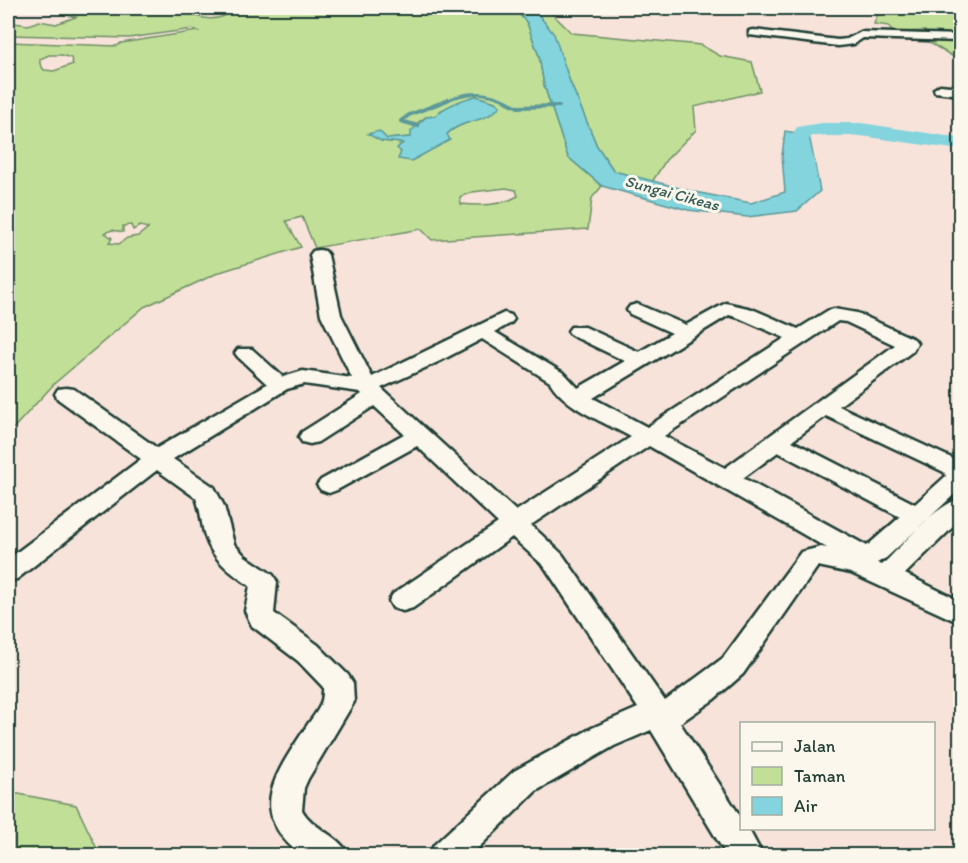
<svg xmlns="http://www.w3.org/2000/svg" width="968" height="863" font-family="Itim,sans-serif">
  <rect width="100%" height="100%" fill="#f7e3da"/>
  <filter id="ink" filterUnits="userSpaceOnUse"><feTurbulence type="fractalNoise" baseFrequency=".0167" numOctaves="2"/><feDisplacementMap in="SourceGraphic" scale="12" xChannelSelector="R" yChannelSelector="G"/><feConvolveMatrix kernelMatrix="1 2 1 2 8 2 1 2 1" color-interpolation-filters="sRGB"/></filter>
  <g filter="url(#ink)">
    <path fill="#c1df97" stroke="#708e66" stroke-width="1.5" fill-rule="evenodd" d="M79,8h120l-14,3c14,7 27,11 41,4l-5,-6 -8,-1 25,3 8,-3h268l13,15 12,33 5,29 24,72 34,29 -10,12 -4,31 -156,11 -11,-11 -106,19 -13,-31 -16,4 15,26 -81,25 -76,35 -89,76 -47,51v-392l109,4 4,-3 77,-12 -5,-2 -64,9 -121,-3v-13l20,3 11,-4 17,3 20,-7 -14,-3zM49,55h13l9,3 2,6 -19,7 -10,-1 -4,-6v-5zM476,96l19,6 4,4c-11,17 -37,13 -52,28l2,6 -38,21 -10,-7 -2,-8 4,-3 -22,-2 1,-7 5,5 24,-2 7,-11 -1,-3 9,-6 10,-1 3,-5zM506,188l10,2 2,6c-17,10 -38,10 -57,8l-1,-7 12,-5zM131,225l2,5 7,-4 8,2 -10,8 -11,2 -8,6 -10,-1 3,-5 -7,-5 7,-3 11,2v-6z
      M533,8h13l26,25 129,12 19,11 32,6 8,29 -66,16 2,23 -30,30 -14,22 -38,-11 -17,-25 -27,-64 -16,-47z
      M646,8h314v50l-8,-2 -27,-16v-9l-33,1 -3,-6 -15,-2 4,-11 -119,-5 -4,3 -31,1z
      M8,792l68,13 24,50h-92z"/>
    <path fill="#83d4dd" stroke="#5b9899" stroke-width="1.5" d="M514,8h19l21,26 16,48 27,64 17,25 81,21 56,11 34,-11 -3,-36 3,-25 24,4 11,56 -23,20 -50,6 -59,-7 -86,-24 -34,-29 -24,-72 -5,-29 -12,-33z
      M476,96l19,6 5,4c-13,17 -38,13 -53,28l3,6 -39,21 -13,-2 3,-7 -4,-4 6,-5 -22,-2 -13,-7 11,-3 8,8 24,-2v-6l15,-14 10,-1c4,-8 30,-18 40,-20z"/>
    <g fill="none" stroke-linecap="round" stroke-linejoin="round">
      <path stroke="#5b9899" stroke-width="3" d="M444,101c23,-9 40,-11 63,0"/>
      <path stroke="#5b9899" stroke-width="4" d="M504,100l14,7 41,-1
        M418,126l-17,-5 8,-6 39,-15"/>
      <path fill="#83d4dd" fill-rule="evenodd" d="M822,123h39l99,15v12l-99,-14h-50l-2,4 8,36 -3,5 -8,2 -8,-2 -3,-5 -6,-36 8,-13z"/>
      <g stroke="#1f3d34" stroke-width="5">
        <path id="minor" d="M753,30l85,10 9,-1 14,-7 99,3v6l-97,-3 -9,6 -16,2 -89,-11v-4z
          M940,85l20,2v8l-25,-3 -1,-3z
          M319,250l6,1 3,4 13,60 31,62 132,-64 7,2 3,4 -3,4 -16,9 70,42 13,14 47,-27 -54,-26 -3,-4 3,-4h14l54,25 33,-19 -42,-19 -3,-4 3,-4 7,-2 49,21 40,-22 26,6 46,20 29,-18 7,-2 23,4 57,26 3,4 -4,8 -74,55 121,56v27l-74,69 -9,5 5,2c20,-19 53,-60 78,-66v21l-55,54 55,27v22l-109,-50 -33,-7 -75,108 -30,26 -33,23 62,96v9h6l15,28h-36l-76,-126 -37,16 -78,45 -66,65h-41l5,-11 80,-74 78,-43 46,-20 -94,-142 -32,-29 -99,71 -10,3 -10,-3 -4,-7 4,-7 105,-71 -81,-77 -80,44 -8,3 -8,-3 -4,-5 4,-5 83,-46 -30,-28 -56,36 -8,2 -8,-2 -3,-5 3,-5 60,-38 -2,-2 -56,-8 -17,5 -114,70 41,28 10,19 10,38 11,12 28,19 4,7 -3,31 44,32 30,30 5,8 1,19 -46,77 -4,9 -2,22c11,20 38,25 47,46h-47c-58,-46 -25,-83 6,-132 10,-14 16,-20 15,-37l-25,-26 -46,-35 -7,-15 5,-25c-19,-13 -38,-27 -45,-50 -4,-13 -4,-26 -9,-38l-39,-28 -140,109 -9,2v-22l133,-100 -83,-60 -3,-5 3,-5 8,-1 8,1 83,59 110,-64 -29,-27 -3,-4 3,-4h14l31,28 20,-6 49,7 -31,-63 -11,-60 3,-4zM729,315l10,3 46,20 -138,89 -54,-29zM838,321l8,1 49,23 -170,123 -61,-32zM482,339l68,43c16,27 55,40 81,55l-115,74 -135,-123 59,-27zM826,416l118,56 2,4 -31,28 -123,-63zM649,446l178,102 -6,-1 -20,5 -78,106 -58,43 -103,-147 -31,-29zM778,452l122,65 -33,29 -124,-68z"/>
      </g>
      <use href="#minor" fill="#fbf7ec" fill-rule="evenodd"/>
    </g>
  </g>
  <g text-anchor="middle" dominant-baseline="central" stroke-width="6" stroke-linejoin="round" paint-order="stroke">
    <g font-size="16" font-style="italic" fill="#335b56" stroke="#fbf7ec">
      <text transform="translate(672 193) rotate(15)">Sungai Cikeas</text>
    </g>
  </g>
  <rect width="968" height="863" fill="none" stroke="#fbf7ec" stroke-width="30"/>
  <rect x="15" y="15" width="938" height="833" fill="none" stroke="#1f3d34" stroke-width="2" filter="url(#ink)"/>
  <rect x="740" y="722" width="195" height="108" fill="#fbf7ec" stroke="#a3ada2" stroke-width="1.5"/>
  <rect x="752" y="742" width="30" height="9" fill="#fbf7ec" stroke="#a3ada2" stroke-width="1.5"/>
  <text x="794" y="752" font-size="18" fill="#1f3d34">Jalan</text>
  <rect x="752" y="767" width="30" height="18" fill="#c1df97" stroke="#a3ada2" stroke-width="1.5"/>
  <text x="794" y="782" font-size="18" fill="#1f3d34">Taman</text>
  <rect x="752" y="797" width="30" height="18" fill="#83d4dd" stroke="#a3ada2" stroke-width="1.5"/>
  <text x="794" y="812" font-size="18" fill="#1f3d34">Air</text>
</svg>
